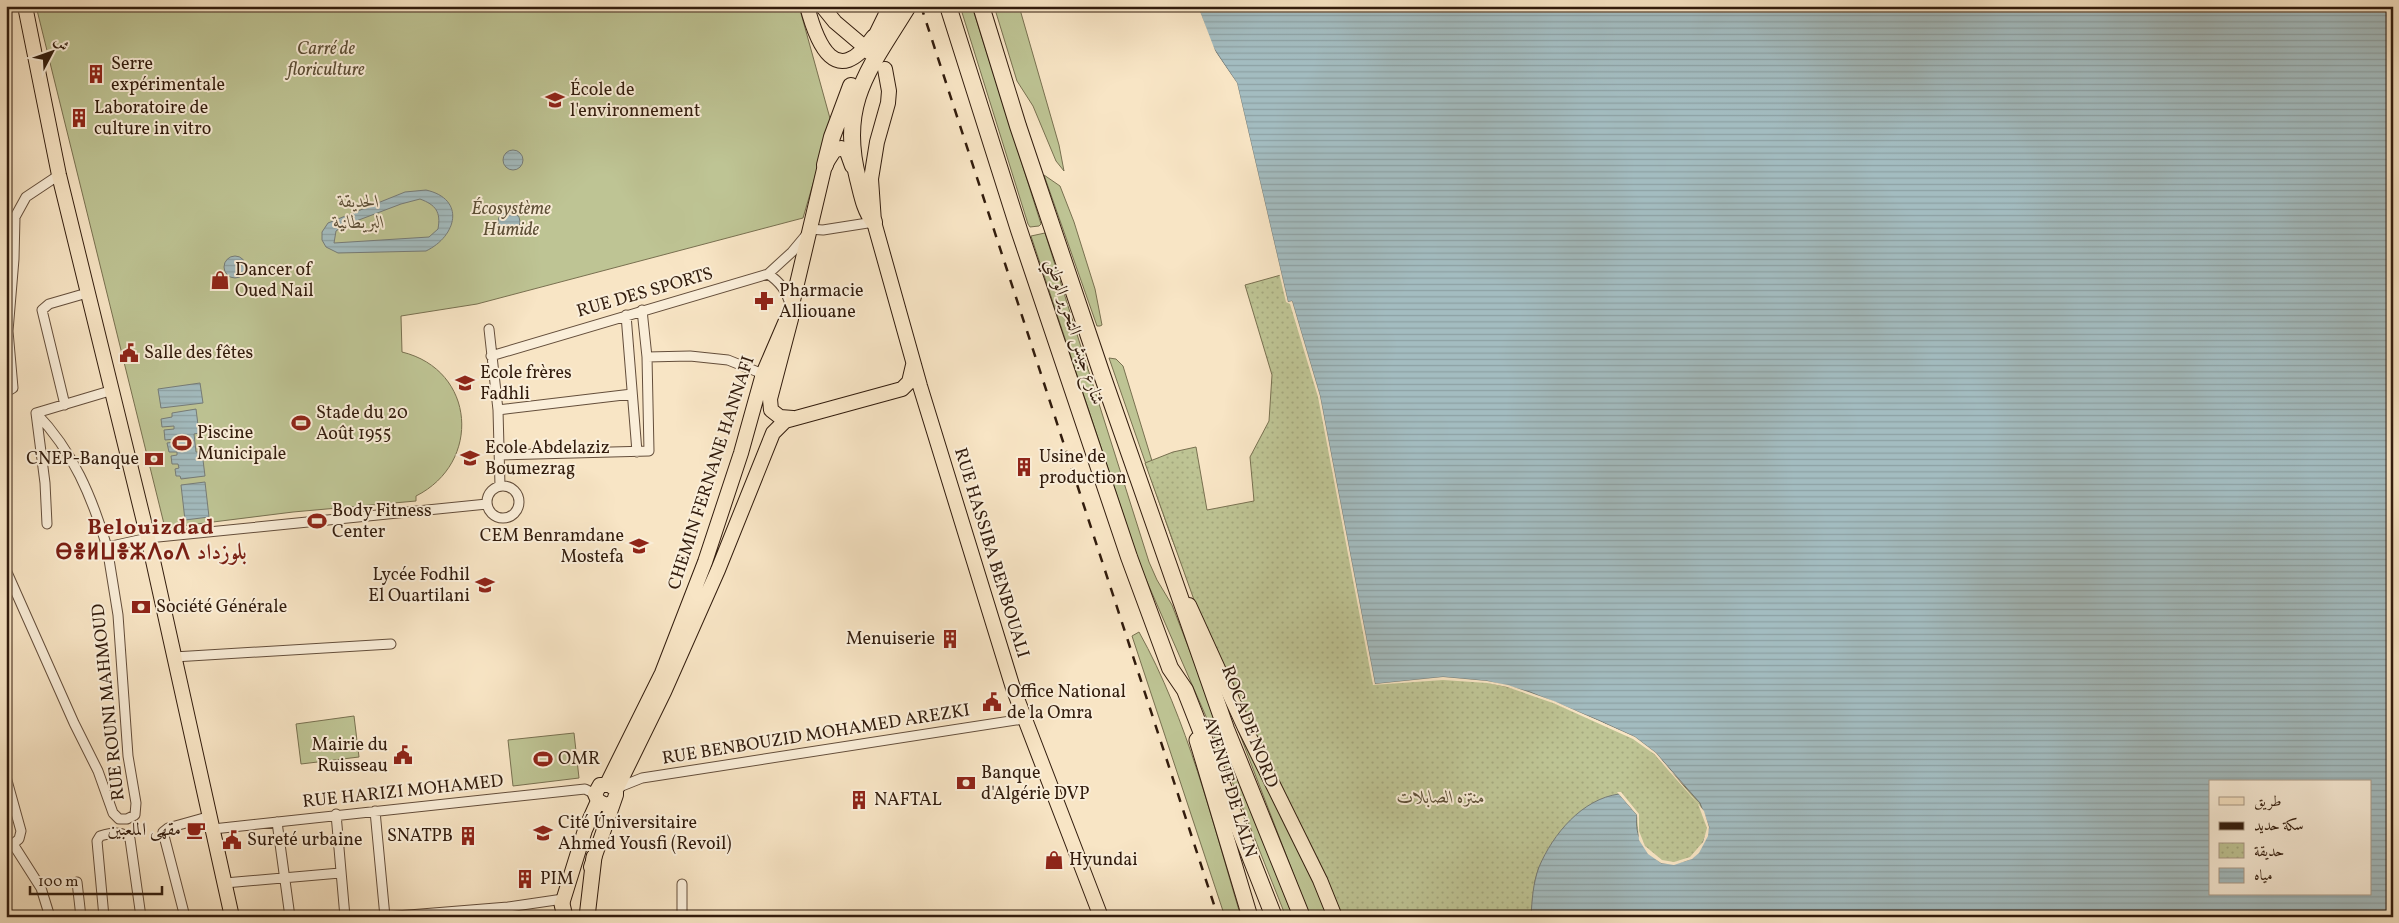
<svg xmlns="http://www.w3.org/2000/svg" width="2399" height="923" font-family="Vollkorn,Amiri,'Noto Sans Tifinagh',serif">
  <defs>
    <pattern id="park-dots" width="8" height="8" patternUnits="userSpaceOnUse" patternTransform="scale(1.25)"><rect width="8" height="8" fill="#bec494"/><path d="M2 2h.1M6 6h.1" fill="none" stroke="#a4a87e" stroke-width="1.8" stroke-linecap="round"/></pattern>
    <pattern id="water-rules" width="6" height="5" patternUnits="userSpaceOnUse" patternTransform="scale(1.25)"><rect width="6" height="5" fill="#a3bcc0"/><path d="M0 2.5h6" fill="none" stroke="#8da1a4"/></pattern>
  </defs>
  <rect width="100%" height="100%" fill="#f8e5c5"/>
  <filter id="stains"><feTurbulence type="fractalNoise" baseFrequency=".004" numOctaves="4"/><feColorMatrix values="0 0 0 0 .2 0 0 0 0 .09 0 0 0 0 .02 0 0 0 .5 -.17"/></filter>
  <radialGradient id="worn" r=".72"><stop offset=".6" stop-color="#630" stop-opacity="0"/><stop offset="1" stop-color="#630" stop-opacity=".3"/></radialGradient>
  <path fill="#bec494" stroke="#787050" d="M36,6h763l32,116 -28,96 -326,86 -76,12 1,36c74,18 80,111 14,144v5l-123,11 -128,16z
    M960,6h12l69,218 -2,2 -9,1 -2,-3z
    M994,6h25l40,139 5,26 -8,-10 -23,-55 -16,-25z
    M1044,175l16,11 14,36 21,67 7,36 -2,1h-3z
    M1045,233l104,329 8,18 15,25 121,312h-7l-78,-196 -67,-153 -110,-332z
    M1109,358l7,1 7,7 29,95 199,456h-41l-80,-208 85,173 -143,-343z
    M1139,632c49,88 73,189 102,285h-16l-93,-281z
    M354,716l5,41 -58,7 -5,-40z
    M574,733l5,45 -66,8 -5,-46z"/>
  <path fill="url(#park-dots)" stroke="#787050" d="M1281,275l7,27 4,-1 177,377 61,14 113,50 57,61 9,24 -10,26 -15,10 -145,4 -4,14 -4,36h-190l-143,-306 -53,-148 28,-11 23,-5 11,63 47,-9 -4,-44 19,-36 3,-46 -27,-90z"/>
  <path fill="url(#water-rules)" stroke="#767c78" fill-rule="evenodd" d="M1198,6h1195v911h-862c1,-17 2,-34 8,-50 14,-33 43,-68 80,-73l18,21c-3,23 8,34 24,48 35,0 36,-5 48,-36l-9,-24 -44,-50 -21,-16 -37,-17 -68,-28 -43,-11 -44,-4 -68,7 -55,-288 -28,-95 -4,1 -51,-219 -26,-39zM2210,782h160v112h-160z
    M503 160a10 10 0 1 1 20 0a10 10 0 1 1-20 0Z
    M426,190c40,9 31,46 0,61l-88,2 -12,-6 -4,-7v-8l6,-9 77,-31zM420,199c16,6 21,13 18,30l-9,8 -95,6 2,-12 7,-5 58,-22z
    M498 222a11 11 0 1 1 22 0a11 11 0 1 1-22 0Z
    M224 267a11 11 0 1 1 22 0a11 11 0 1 1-22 0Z
    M200,383l3,20 -42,5 -3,-19z
    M196,409l3,24 -5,1 2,18h6l3,24 -24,3 -1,-3h-4l-1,-7 4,-1 -1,-4h-6l-1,-8 6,-1v-3h-8l-2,-9 8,-1v-3l-10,1 -1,-10 10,-1v-3l-12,1 -1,-8 11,-2v-4z
    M205,482l4,35 -24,3 -4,-35z"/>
  <path fill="#f8e5c5" d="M1196,6h2l18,47 21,30 51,219 4,-1 28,95 55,288 68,-7 44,4 21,4 46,16 81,36 21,16 48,58 5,16 -1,9 -9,17 -7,6 -18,6 -13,-2 -13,-9 -9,-14 -2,-25 -20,-23h4l18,22v17l6,15 17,14 12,2 16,-5 13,-15 4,-14 -9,-24 -44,-50 -21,-15 -80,-36 -46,-16 -20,-4 -44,-3 -70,5 -55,-288 -28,-93 -4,-2 -52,-218 -25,-39z"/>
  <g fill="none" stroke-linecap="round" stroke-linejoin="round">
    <g stroke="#644e3b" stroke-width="11">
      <path id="minor" d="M808,229l15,1 51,-8
        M768,274c11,7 19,17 22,31
        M626,315l11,137
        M489,329l9,81 2,76
        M491,356l277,-82 24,-22 15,-18
        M647,357l43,-1 38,4 35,14
        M6,392l7,-4 -5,-57 6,-72 1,-42 11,-20 33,-22
        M65,405l-23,-95 7,-6 38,-11
        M498,410l134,-16
        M36,413l77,-23
        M500,455l149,-4 -2,-94 -5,-47
        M487 502a16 16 0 1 1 32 0a16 16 0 1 1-32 0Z
        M47,524l-2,-41 -9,-70c37,38 56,84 71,134
        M6,570l68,153 24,48 15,42 6,6h8l8,-4 1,-12 -8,-47 -10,-141 -11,-68 41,-9 339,-34
        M174,657l217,-13
        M6,777l15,54 -2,8 -6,5 -7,-2
        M617,788l25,-10 381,-59
        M375,811l10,106
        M336,814l9,103
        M277,822l13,95
        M213,829l372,-40 10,5
        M13,844l28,44 9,29
        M77,882l4,35
        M225,883l115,-10
        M104,917l-7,-76 3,-5c10,-3 23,-6 30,3l11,78
        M185,917l-22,-85 5,-4 43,-12
        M384,917l124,-10 55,-8
        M682,917v-33"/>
    </g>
    <g stroke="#321c0d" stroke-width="16">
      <path id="primary" d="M25,6l34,169 89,363 84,379
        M807,6c10,38 29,84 66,31
        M822,6l13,16 26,22
        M885,69l4,22 -1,12 -11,39 -6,37 3,43 46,164 93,302 88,229
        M791,319l-21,80 1,11 9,7 13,1
        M1189,605l56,123 75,152 15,37
        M607,784l55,-111 43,-111 36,-109 22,-79 28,-65 34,-144 9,-14 7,-3 6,4 5,14
        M616,790l48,-98 54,-122 55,-137 12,-12 117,-32 7,-7 4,-17
        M591,867l25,-72v-5l-6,-5h-10l-5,9 3,7 8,4 6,-2
        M562,904l23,-74 13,-29"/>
    </g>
    <g stroke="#321c0d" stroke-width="17">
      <path id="trunk" d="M1197,740l53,177
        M562,904l3,13
        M587,917l7,-60"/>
    </g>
    <g stroke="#321c0d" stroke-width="18">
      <path id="motorway" d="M948,6l71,224 110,327 41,111 15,22 89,227
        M981,6l37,120 83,246 125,357 76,188
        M869,51l22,-45
        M825,165l7,-28 19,-51
        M874,222c-10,-13 -12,-28 -16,-43 -20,-76 12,-111 50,-173"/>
    </g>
    <use href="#minor" stroke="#faeed9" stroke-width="9"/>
    <use href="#primary" stroke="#f8e5c5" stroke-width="14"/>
    <use href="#trunk" stroke="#f8e5c5" stroke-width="15"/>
    <use href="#motorway" stroke="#f8e5c5" stroke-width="16"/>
    <path stroke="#321c0d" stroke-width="2.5" stroke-dasharray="9 9" stroke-linecap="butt" d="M921,6l297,911"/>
  </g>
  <defs>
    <g id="building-bare" transform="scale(1.5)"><path d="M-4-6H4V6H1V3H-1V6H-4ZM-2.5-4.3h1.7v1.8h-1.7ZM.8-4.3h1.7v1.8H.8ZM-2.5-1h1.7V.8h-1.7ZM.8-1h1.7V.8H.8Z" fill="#8f2418" stroke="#faeed9" stroke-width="2.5" paint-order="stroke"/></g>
    <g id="university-bare" transform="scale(1.5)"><path d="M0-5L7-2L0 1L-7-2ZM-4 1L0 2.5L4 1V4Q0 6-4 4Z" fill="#8f2418" stroke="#faeed9" stroke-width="2.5" paint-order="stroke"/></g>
    <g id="shop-bare" transform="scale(1.5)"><path d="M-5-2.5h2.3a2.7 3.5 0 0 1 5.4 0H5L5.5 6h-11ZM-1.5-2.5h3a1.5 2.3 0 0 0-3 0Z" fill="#8f2418" stroke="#faeed9" stroke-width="2.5" paint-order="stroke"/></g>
    <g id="pharmacy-bare" transform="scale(1.5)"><path d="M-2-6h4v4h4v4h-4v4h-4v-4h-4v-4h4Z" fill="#8f2418" stroke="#faeed9" stroke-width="2.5" paint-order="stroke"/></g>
    <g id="civic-bare" transform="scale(1.5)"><path d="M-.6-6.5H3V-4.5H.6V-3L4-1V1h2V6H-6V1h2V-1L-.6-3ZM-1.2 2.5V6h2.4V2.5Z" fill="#8f2418" stroke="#faeed9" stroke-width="2.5" paint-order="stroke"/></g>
    <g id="school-bare" transform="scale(1.5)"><path d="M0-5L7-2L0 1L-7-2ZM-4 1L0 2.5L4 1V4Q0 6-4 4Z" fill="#8f2418" stroke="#faeed9" stroke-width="2.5" paint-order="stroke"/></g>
    <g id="stadium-bare" transform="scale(1.5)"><path d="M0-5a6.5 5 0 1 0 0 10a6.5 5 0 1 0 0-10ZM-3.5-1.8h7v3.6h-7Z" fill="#8f2418" stroke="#faeed9" stroke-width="2.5" paint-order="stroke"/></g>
    <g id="bank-bare" transform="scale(1.5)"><path d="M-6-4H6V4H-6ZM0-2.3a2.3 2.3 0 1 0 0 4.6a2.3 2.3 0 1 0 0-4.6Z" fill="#8f2418" stroke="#faeed9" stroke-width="2.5" paint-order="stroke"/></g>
    <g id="cafe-bare" transform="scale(1.5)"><path d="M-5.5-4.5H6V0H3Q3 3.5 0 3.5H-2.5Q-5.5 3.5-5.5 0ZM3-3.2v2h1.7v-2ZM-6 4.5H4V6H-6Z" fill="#8f2418" stroke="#faeed9" stroke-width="2.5" paint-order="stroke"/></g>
  </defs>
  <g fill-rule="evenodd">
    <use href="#building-bare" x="96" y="74"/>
    <use href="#university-bare" x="555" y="100"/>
    <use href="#building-bare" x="79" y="118"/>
    <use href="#shop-bare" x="220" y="280"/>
    <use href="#pharmacy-bare" x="764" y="301"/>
    <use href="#civic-bare" x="129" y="353"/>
    <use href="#school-bare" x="465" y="383"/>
    <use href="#stadium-bare" x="301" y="423"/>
    <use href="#stadium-bare" x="182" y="443"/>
    <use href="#school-bare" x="470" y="458"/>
    <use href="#bank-bare" x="154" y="459"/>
    <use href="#building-bare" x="1024" y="467"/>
    <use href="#stadium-bare" x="317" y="521"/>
    <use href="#school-bare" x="639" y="546"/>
    <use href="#school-bare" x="485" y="585"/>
    <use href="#bank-bare" x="141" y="607"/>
    <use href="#building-bare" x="950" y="639"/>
    <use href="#civic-bare" x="992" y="702"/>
    <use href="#civic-bare" x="403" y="755"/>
    <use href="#stadium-bare" x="543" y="759"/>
    <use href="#bank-bare" x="966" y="783"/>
    <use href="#building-bare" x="859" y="800"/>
    <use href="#cafe-bare" x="196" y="830"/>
    <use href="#university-bare" x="543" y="833"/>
    <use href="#building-bare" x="468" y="836"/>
    <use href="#civic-bare" x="232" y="840"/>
    <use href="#shop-bare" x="1054" y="860"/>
    <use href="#building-bare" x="525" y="879"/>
  </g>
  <g text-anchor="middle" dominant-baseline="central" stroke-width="4" stroke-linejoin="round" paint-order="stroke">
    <g font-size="18" font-style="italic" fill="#5c4e36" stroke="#faeed9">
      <text x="326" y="49">Carré de<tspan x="326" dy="21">floriculture</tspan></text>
      <text x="359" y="202">الحديقة<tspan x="359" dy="21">البريطانية</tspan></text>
      <text x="511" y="209">Écosystème<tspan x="511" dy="21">Humide</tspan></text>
      <text x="1441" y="798">منتزه الصابلات</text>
    </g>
    <g font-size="18" fill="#321c0d" stroke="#faeed9" text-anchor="start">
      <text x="111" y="64">Serre<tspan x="111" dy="21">expérimentale</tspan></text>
      <text x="570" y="90">École de<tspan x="570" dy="21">l'environnement</tspan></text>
      <text x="94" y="108">Laboratoire de<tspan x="94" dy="21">culture in vitro</tspan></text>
      <text x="235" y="270">Dancer of<tspan x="235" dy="21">Oued Nail</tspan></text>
      <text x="779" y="291">Pharmacie<tspan x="779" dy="21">Alliouane</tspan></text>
      <text x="144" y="353">Salle des fêtes</text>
      <text x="480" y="373">Ecole frères<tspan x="480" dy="21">Fadhli</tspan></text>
      <text x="316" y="413">Stade du 20<tspan x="316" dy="21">Août 1955</tspan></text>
      <text x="197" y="433">Piscine<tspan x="197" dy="21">Municipale</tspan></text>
      <text x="485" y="448">Ecole Abdelaziz<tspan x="485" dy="21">Boumezrag</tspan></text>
      <text x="1039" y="457">Usine de<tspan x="1039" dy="21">production</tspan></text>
      <text x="139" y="459" text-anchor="end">CNEP-Banque</text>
      <text x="332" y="511">Body Fitness<tspan x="332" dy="21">Center</tspan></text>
      <text x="624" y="536" text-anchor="end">CEM Benramdane<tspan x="624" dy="21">Mostefa</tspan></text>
      <text x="470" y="575" text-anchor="end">Lycée Fodhil<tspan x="470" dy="21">El Ouartilani</tspan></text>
      <text x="156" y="607">Société Générale</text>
      <text x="935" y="639" text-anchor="end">Menuiserie</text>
      <text x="1007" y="692">Office National<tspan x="1007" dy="21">de la Omra</tspan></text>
      <text x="388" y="745" text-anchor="end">Mairie du<tspan x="388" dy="21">Ruisseau</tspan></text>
      <text x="558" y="759">OMR</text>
      <text x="981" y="773">Banque<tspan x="981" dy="21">d'Algérie DVP</tspan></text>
      <text x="874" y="800">NAFTAL</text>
      <text x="558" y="823">Cité Universitaire<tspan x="558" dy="21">Ahmed Yousfi (Revoil)</tspan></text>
      <text x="181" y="830" text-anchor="end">مقهى الملعبين</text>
      <text x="453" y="836" text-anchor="end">SNATPB</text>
      <text x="247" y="840">Sureté urbaine</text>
      <text x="1069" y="860">Hyundai</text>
      <text x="540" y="879">PIM</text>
    </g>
    <g font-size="18" fill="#321c0d" stroke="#faeed9">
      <text transform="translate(645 293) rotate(-16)">RUE DES SPORTS</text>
      <text transform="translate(1074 332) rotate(72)">شارع جيش التحرير الوطني</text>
      <text transform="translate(712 473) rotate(-72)">CHEMIN FERNANE HANNAFI</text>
      <text transform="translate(991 553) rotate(73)">RUE HASSIBA BENBOUALI</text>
      <text transform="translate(109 702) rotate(-96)">RUE ROUNI MAHMOUD</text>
      <text transform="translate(1249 727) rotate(69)">ROCADE NORD</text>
      <text transform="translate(816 735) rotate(-9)">RUE BENBOUZID MOHAMED AREZKI</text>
      <text transform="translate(1229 787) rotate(73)">AVENUE DE L'ALN</text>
      <text transform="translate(403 792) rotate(-6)">RUE HARIZI MOHAMED</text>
    </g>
    <g font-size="22" font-weight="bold" letter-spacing="1" fill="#7a1f14" stroke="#faeed9">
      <text x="151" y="528">Belouizdad<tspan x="151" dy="25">ⴱⴻⵍⵡⴻⵣⴷⴰⴷ بلوزداد</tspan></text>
    </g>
  </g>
  <rect width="2399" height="923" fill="none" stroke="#f8e5c5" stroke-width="25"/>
  <rect x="8" y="8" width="2384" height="908" fill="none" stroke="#321c0d" stroke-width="2.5"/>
  <rect x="12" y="12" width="2374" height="898" fill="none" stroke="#321c0d"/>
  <rect x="2209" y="780" width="162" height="115" fill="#faeed9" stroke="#aa9a87"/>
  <rect x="2219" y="797" width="25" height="8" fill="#f8e5c5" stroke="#aa9a87"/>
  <text x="2254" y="806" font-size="15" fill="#321c0d">طريق</text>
  <rect x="2219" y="822" width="25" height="8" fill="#321c0d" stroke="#aa9a87"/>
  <text x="2254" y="830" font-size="15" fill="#321c0d">سكة حديد</text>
  <rect x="2219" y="843" width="25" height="15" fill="url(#park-dots)" stroke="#aa9a87"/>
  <text x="2254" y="856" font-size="15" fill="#321c0d">حديقة</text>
  <rect x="2219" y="868" width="25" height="15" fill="url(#water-rules)" stroke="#aa9a87"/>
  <text x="2254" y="880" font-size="15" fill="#321c0d">مياه</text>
  <g transform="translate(52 52) rotate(49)" stroke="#faeed9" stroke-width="4" paint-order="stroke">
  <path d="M0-4L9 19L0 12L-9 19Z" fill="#321c0d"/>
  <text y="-8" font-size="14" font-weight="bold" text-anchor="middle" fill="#321c0d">ش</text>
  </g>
  <path d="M30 886v8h132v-8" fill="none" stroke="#321c0d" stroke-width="2.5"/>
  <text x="38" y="886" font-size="15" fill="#321c0d" stroke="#faeed9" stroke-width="4" paint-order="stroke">100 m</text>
  <rect width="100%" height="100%" filter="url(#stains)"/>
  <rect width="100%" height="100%" fill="url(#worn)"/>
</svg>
